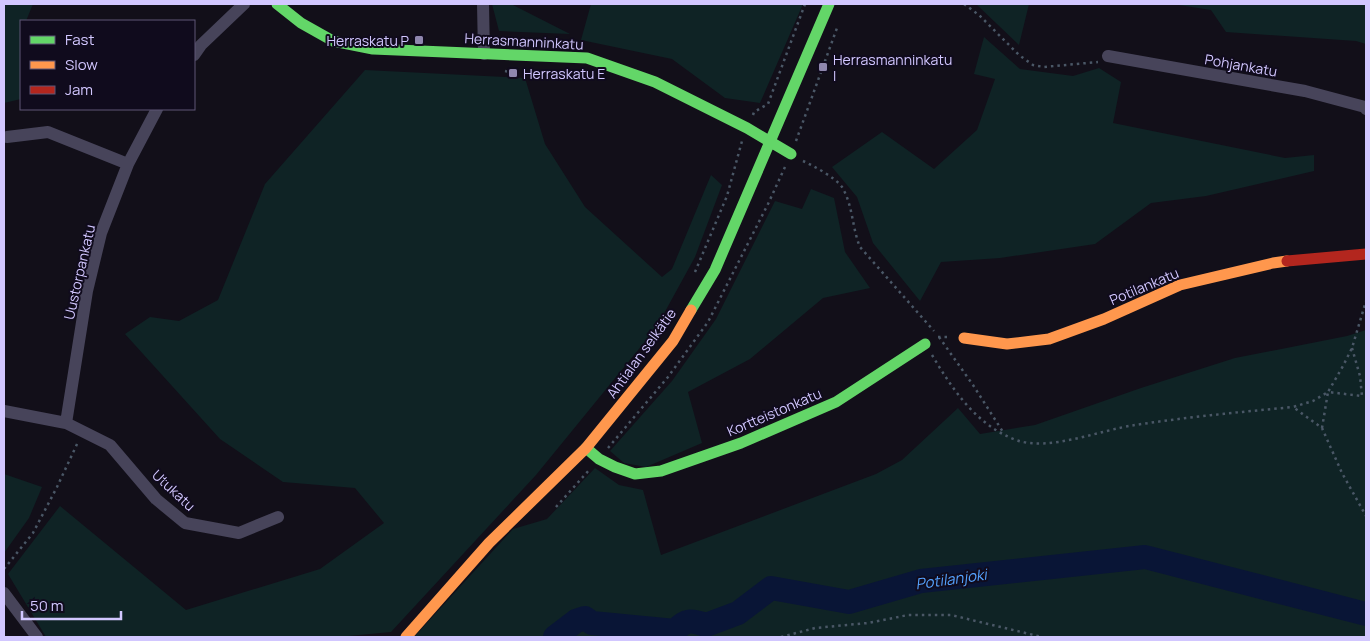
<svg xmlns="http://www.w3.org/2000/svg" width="1370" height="641" font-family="Manrope,sans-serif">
  <rect width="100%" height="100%" fill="#120f19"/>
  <path fill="#0f2325" d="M4,4h29l-7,17h-5v78l-17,4z
    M492,4h19l59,30 -71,-3z
    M591,4h212l-43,99 -35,-5 -53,-39 -91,-19z
    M976,4h53l-10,41z
    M1172,4h194v40l-10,-3 -130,-9 -15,-22z
    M984,37l36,32 53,7 26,-8 22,14 -8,41 172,35 29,-3v16l-108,25 -55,7 -56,41 -95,14 -59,4 -21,39 -47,-58 -16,-46 -25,-30 50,-35 52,37 43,-39 18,-51 -21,-5z
    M365,70l160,8 20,66 40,63 77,70 10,-8 39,-94 11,10 -27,72 -39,71 -120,147 -145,157 -53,5h-292l-38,-63 52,-68 126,104 134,-41 64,-46 -29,-35 -72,-6 -63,-43 -95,-105 25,-17 29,4 39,-21 47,-116z
    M811,189l23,9 11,54 25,36 -47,10 -73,61 -62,33 14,51 -56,24 -22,-4 -14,-12 62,-70 44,-62 59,-118 27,8z
    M1366,330v307h-952l99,-108 34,-10 48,-51 24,17 24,5 18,65 215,-81 26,-14 56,-52 22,26 55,-9 106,-37 94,-30 112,-22z
    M4,474l38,13 -13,31 -25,35z"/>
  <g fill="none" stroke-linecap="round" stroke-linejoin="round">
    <path stroke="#091536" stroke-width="24" d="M555,637l21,-16 9,-3 7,5 83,8c11,-12 16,-11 31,-6l32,-12 33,-25 78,14 72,-21 224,-24 221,57"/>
    <path stroke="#4a5766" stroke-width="2.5" stroke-dasharray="2.5 4" stroke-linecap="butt" d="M964,4l15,11 40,40 14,10 11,2 54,-5
      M505,71l8,2
      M753,115l1,-3 14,-8 37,-100
      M796,141l41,-113
      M803,161c11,5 33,17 39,26 11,18 10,41 18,60l74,84
      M695,272l32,-76 15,-55
      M938,337h12
      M939,337l34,48 30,47
      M1352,348l8,28 2,20 -34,-4 15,-26 9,-18 14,-47
      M932,355c21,35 44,70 84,85 33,12 84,-10 119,-15 53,-8 105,-13 158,-18
      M1322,428l6,-36 -15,9 -20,6 29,21 20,45 24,43
      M608,448l60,-71 40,-55 60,-118 17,-37
      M556,507l34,-38
      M4,569l29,-36 24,-46 21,-45
      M781,637l34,-9 53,-5 40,-8h43l91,22"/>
    <path stroke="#47445a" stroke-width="12" d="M483,4l1,50
      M194,55l7,-10 43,-41
      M1108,56l197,35 60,16 1,2
      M7,137l41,-5 80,32
      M4,411l62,12 44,22 46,54 29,24 54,10 39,-16
      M66,423l21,-132 14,-58 27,-69 29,-55
      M4,593l33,44"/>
    <path stroke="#63d668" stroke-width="11" d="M277,4l24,19 32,18 40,8 214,9 68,24 92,46 44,26
      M691,310l24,-40 114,-266
      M586,448l13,11 16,8 20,7 26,-3 80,-28 95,-41 89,-58"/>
    <path stroke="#ff974d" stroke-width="11" d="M964,338l43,6 42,-5 55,-20 76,-34 93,-22 14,-2
      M406,637l83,-94 97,-95 87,-107 18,-31"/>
    <path stroke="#b3261e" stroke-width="11" d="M1287,261l79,-7"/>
  </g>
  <g fill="#8f87ae" stroke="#100b1d" stroke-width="2">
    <rect x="414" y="35" width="10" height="10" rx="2.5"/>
    <rect x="818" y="62" width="10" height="10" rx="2.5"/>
    <rect x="508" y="68" width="10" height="10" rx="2.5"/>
  </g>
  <g text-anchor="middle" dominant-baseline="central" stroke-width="4" stroke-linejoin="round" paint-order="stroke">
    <g font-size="14" fill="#d2c7ff" stroke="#100b1d" text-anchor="start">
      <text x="409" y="40" text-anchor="end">Herraskatu P</text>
      <text x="833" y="59">Herrasmanninkatu<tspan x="833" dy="16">I</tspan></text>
      <text x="523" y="73">Herraskatu E</text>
    </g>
    <g font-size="14" fill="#d2c7ff" stroke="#100b1d">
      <text transform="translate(524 41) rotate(3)">Herrasmanninkatu</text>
      <text transform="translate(1241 65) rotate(10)">Pohjankatu</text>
      <text transform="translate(79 272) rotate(-77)">Uustorpankatu</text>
      <text transform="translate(1144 286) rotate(-23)">Potilankatu</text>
      <text transform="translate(641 353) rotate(-54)">Ahtialan selkätie</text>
      <text transform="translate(774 412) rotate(-23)">Kortteistonkatu</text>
      <text transform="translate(174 490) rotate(43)">Utukatu</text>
    </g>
    <g font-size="15" font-style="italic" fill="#55a3ff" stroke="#100b1d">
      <text transform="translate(951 579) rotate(-8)">Potilanjoki</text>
    </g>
  </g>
  <rect width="1370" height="641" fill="none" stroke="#d2c7ff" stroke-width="10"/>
  <rect x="20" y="20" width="175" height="90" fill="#100b1d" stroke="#5e5677"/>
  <rect x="30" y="36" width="25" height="8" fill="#63d668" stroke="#5e5677"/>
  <text x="65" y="45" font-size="15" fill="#d2c7ff">Fast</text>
  <rect x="30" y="61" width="25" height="8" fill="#ff974d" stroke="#5e5677"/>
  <text x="65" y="70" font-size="15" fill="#d2c7ff">Slow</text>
  <rect x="30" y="86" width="25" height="8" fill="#b3261e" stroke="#5e5677"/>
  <text x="65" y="95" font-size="15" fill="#d2c7ff">Jam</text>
  <path d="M22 611v8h99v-8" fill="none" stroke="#d2c7ff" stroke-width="2.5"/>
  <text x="30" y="611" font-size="15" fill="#d2c7ff" stroke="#100b1d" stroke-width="4" paint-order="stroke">50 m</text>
</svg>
